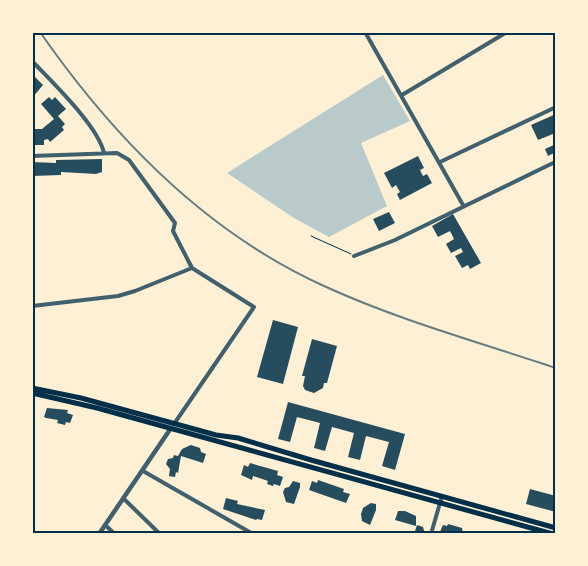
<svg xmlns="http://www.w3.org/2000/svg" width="588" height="566" font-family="Helvetica,sans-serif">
  <rect width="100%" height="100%" fill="#fdf0d5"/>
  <path fill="#b9caca" d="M383,75l27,46 -49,22 26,63 -58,31 -35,-19 -67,-45z"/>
  <path fill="#264d5e" d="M35,77l8,8 -11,13v-19z
    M49,97l3,3 3,-3 11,12 -8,7 7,8 -3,3 2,3 -14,12 -2,-3 -4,1v5h-12v-16h10l12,-10 -13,-15z
    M556,114v24l-3,-4 -15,6 -7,-15z
    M556,144v8l-8,4 -3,-7z
    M418,156l6,12 -4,2 3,6 4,-2 5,9 -32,17 -3,-6 3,-2 -4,-7 -4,3 -8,-15z
    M102,159v13l-6,2 -35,-2v3l-29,1v-14l24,1v-3z
    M389,212l6,11 -16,8 -6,-12z
    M453,214l28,49 -11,6 -2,-4 -6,3 -7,-12 8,-4 -2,-4 -10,5 -5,-9 8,-5 -4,-8 -12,6 -6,-11z
    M273,320l25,7 -15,57 -26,-7z
    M312,339l25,7 -10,37h-3l-1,5 -9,5 -9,-3 -2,-4 2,-10h-3z
    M288,402l117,32 -10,36 -13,-4 7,-24 -23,-6 -6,24 -12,-3 6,-24 -22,-6 -7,24 -11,-3 6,-25 -23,-6 -7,25 -12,-3z
    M47,408l21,2 -1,3 6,2 -3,8 -4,-1 -1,3 -8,-2 1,-3 -12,-2 -2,-1z
    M191,445l9,3 1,4 5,2 -3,9 -22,-7 -3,17 -2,-1 -1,5 -6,-1 1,-7 -4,-5 2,-5 5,-1 1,-3 4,1 4,-7z
    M250,463l28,8 -1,4 6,2 -3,9 -6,-2 -1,2 -6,-2 1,-3 -15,-5 -1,4 -11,-5 3,-10 4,2z
    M318,480l26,9 -1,3 7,2 -4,9 -37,-13 3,-9 5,2z
    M293,481l7,2v4l-6,17 -8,-2 -3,-10 2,-4 4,-1z
    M530,489l26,7v16l-30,-8z
    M226,498l12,3 -1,3 28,6 -3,10 -5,-1 -1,1 -33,-11z
    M371,503l5,1v6l-6,15 -8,-4 -1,-7 2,-6z
    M398,511h7l11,5v10l-21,-6z
    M448,524l14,4 1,6h-24l4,-9 4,1z
    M417,525l6,2 2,7h-11z"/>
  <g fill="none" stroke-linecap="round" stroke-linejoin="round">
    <path stroke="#003049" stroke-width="1" d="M311,236l40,18"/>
    <path stroke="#3f606c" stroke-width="4" d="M365,32l98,173
      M32,61c20,21 66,65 72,92
      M402,95l105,-63
      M32,156l85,-3 12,7 46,63 -2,8 19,37 62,39 -80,117
      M440,162l116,-55
      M354,256l41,-16 158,-77
      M32,306l86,-10 17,-5 57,-23
      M143,471l110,63
      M124,499l36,35
      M105,525l10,9
      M431,534l11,-38"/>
    <path stroke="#3f606c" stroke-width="4.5" d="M99,534l72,-106"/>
    <path stroke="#003049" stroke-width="5" d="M32,388l49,10 135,37 22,3 73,22 245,68
      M32,393l65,15 456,126"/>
    <path stroke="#657d81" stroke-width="2" d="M40,32c73,105 167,201 284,254 74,34 154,56 232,82"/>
  </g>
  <rect width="588" height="566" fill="none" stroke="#fdf0d5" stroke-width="68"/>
  <rect x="34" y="34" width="520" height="498" fill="none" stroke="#003049" stroke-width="2"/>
</svg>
